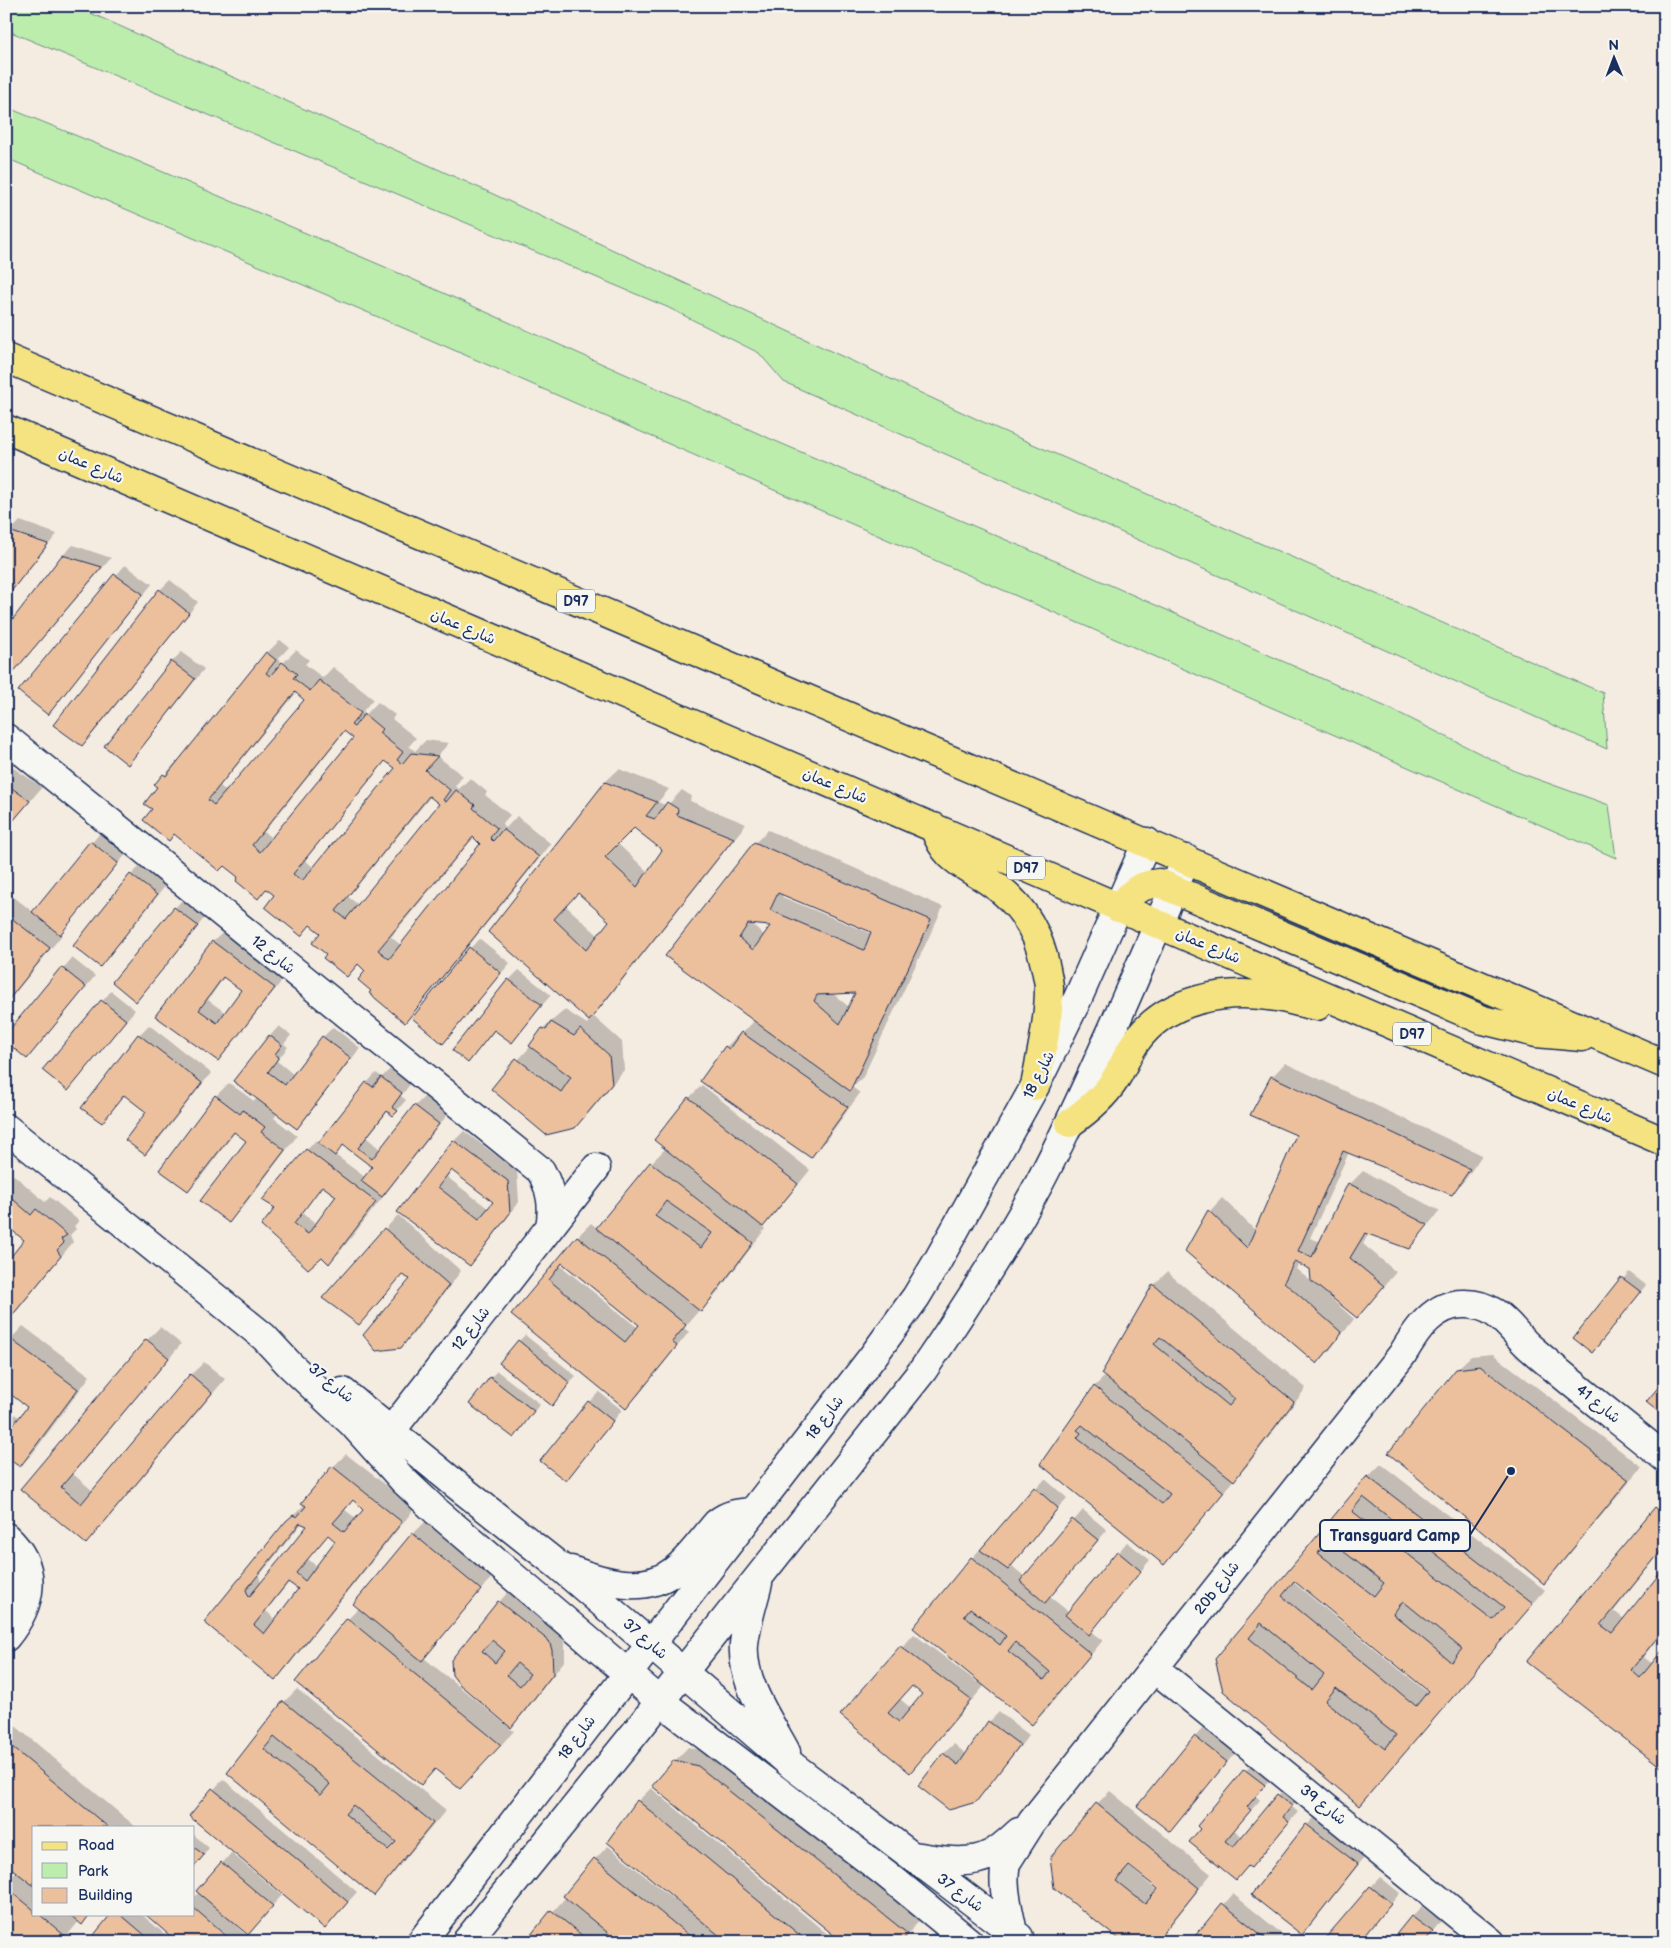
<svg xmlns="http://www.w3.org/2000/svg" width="1671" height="1948" font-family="'Balsamiq Sans','Playpen Sans Arabic',sans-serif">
  <rect width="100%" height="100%" fill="#f4ebe1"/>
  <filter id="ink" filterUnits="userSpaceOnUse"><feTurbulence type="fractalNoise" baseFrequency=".02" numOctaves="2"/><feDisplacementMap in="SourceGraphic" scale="10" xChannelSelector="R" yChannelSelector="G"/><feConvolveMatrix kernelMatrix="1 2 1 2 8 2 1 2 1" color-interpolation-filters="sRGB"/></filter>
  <g filter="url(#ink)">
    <path fill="#bdedac" stroke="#6c8e85" d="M6,6h69l418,188 503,234 607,265 4,56 -823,-367 -25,-29 -92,-46 -661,-277z
      M6,107l108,44 271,116 388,173 301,129 319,141 124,62 92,33 7,53 -1247,-545 -363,-155z"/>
    <path fill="#0003" fill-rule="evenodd" d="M20,521l37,13 -51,64v-62z
      M73,545l38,13 -105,123 57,-126z
      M125,565l27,19 -95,119 -9,10 -28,-22z
      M170,580l28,22 -106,133 -10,10 78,-155z
      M280,640l9,7 -11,12 5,4 13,-13 13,10 -4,4 18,14 10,-11 40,32 -10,12 3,3 12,-12 17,13 -3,4 24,19 -7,8 6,5 11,-11 23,3 -12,13 26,20 -8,10 4,3 11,-11 17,14 -2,3 25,20 -8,9 4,4 11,-12 34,28 -133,164 -13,13 -32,-30 -6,-20 -8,-7 -12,12 -19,-22 -6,-21 -55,-45 -9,9 -18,-20 -16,-13 -49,-31 -6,7 -16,-31 6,-22 -3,-2 21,-24 1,1 89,-109zM297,692l9,8 -79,92 -7,-6zM345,731l9,7 -81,101 -9,-7zM386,760l11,8 -83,100 -9,-8zM431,796l10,8 -82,101 -11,-8zM474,837l8,7 -80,102 -11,-9z
      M181,652l23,17 -67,84 35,-91z
      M6,753l3,8 4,1 -1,5 30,20 -36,43z
      M619,769l50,20 -11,13 9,4 15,-16 9,6 -1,5 56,23 -144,182 -9,10 29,26 2,28 -36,44 -14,13 -82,-39 39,-42 11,-17 23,-19 22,14 3,-4 -100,-88 115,-150zM634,826l29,24 -15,22 -31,-29zM579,892l32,29 -12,15 -33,-30z
      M768,830l175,77 -80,170 -11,10 8,6 -36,50 -13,14 -85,-110 13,-13 2,1 14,-15 -89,-65 89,-112zM784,894l89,38 -1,2 -90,-37zM751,923l22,2 -8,11zM857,991l-8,16 -17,-14z
      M101,832l26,21 -67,80 2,2 -56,69v-113l27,21z
      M141,865l25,20 -56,70 -10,10 -25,-19 56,-71z
      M184,898l22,18 -61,74 30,-82z
      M223,932l61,46 -57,72 -10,9 -61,-44 57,-73zM225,976l18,13 -17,24 -18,-13z
      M480,939l30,24 -67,79 27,-94z
      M72,958l23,18 -58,71 -31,-11z
      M519,970l32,25 -40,46 -15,-12 -28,33 41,-82z
      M111,991l24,19 -67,79 -24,-19z
      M149,1025l62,48 -56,71 -10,9 3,-41 -23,-18 -24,28 38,-87z
      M279,1026l12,9 -7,9 4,3 -11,14 17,14 29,-38 10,-10 27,21 -54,70 -9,9 -19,-14 -4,5 23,18 -55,72 -13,13 19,-80 -13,-9 -34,45 -13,13 28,-94 13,-13 25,18 4,-3 12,-62z
      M1285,1063l197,92 -17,25 -13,13 -103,-41 -39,86 11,4 29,-58 13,-13 77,40 -32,37 -39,-15 -6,11 33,28 -26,31 -43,-11 -1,2 28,25 -24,31 -13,13 -130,-113 23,-39 12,-13 34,33 42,-97 -26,-57zM1299,1263l12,5 1,14 -16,-13z
      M391,1068l20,15 -10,13 5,4 -13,15 -5,-4 -21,27 14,12 34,-44 10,-10 23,18 -109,139 -10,9 -52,-54 30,-58 9,-10 4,3 47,-60 9,-10 6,4zM344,1145l30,22 -8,11 -32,-24zM323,1185l15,11 -21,28 -15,-11z
      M702,1085l108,85 -34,42 -14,14 3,3 -51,68 -13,13 -1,-1 -16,19 5,4 -50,62 -13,13 -113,-92 65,-79 13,-13 6,5 54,-65 15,-15 -11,-8 34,-42zM563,1263l77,62 -2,3 -77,-62z
      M464,1131l53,40 2,31 -39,52 -10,10 -71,-52 55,-71zM453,1169l42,32 -6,8 -42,-32z
      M14,1175l31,27 5,-5 29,24 -5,5 2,3 -6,6 3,7 -67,82v-59l20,-25 -15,-12 -5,6v-51z
      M398,1215l63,56 -47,62 -13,14 10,-68 -8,-5 -31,36 -48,-12z
      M1167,1272l139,116 -59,78 -12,12 -58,72 -13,13 -122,-100 53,-77 11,-11 -3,-2 51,-88z
      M1629,1272l17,13 -48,61 -23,-8z
      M23,1326l67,50 -57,77 -13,13 -14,-11v-47l14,10 9,-11 -18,-14 -5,6v-55z
      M160,1327l21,17 -108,130 20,17 98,-116 13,-13 21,17 -126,150 -13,13 -64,-53 125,-149z
      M525,1335l51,41 -18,22 -39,-57z
      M1493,1354l149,113 -85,102 -13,13 -87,-213 14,-13z
      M497,1371l43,33 -26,33 -24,-59z
      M599,1392l23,18 -47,59 14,-67z
      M346,1454l69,54 -127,158 -13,14 -69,-58 81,-100 18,-18 28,-37zM354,1499l11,11 -8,9 -12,-9zM302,1523l7,2 -48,58 -2,-7zM329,1534l8,7 -20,26 -9,-8zM290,1581l10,7 -24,32 -10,-9z
      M1381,1464l164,126 -186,214 -143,-145 152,-182zM1296,1581l134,110 -2,2 -134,-110z
      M1045,1479l22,19 -56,67 14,12 58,-67 24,20 -57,67 19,15 58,-70 23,18 -59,71 12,9 -58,71 -13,13 -47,-39 -75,87 -68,-57 72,-81 63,48 1,-2 -64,-52 58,-70zM913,1685l11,9 -12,15 -12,-10z
      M1665,1499v53l-3,-2 -48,61 10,8 41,-50v60l-22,28 10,7 12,105 -137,-107z
      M426,1521l67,55 -69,82 80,65 1,-2 -53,-61 47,-58 13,-14 53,48v24l-41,53 -15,15 5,3 -41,44 -125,-156 11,-11 54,-74z
      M297,1689l149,121 -59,71 -13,13 -145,-121 55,-71z
      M999,1712l30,23 -44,55 -10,10 -55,-14 24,-33 10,-9 12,10 23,-32z
      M6,1718l130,109h-102v87h57l-9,10 -3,-3 -17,21h-56v-60l11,-11 -11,-8z
      M1204,1727l32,25 -66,78 25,-93z
      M688,1747l23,6 209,167 -19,22 -226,-181z
      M1255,1760l18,15 -17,21 4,4 -26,30 9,7 44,-52 13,11 -8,11 6,5 -47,54 -52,-40z
      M223,1779l134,113 -23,26 -143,-102z
      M651,1788l186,154h-311l40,-45 29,-38 13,-13 64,52 2,-2 -36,-95z
      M1110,1791l101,83 -54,68h-33l-27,-138zM1130,1865l30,24 -2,2 -29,-24z
      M1317,1815l50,39 -55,69 -10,10 -50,-39 55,-69z
      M194,1835l15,13 -15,19z
      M231,1853l51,42 -34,38 -11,-9 -1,2 13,12 -4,4h-66l15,-28v-16z
      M1380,1877l20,16 -41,49 12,-55z
      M1233,1894l59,48h-100z
      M1422,1907l19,14 -17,21 -12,-25z
      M113,1914h28l33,28h-87z
      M936,1930l14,12h-26z"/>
    <path fill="#ecc09c" stroke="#1b2f5e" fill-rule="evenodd" d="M9,531l39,13 -42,54v-64z
      M62,555l40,12 -96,114v-53z
      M114,574l29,20 -95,121 -30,-24z
      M159,589l30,24 -107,133 -29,-21z
      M266,652l10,8 -10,13 4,3 12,-14 15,12 -4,4 17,13 9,-11 42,33 -10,12 3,2 10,-13 18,15 -3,4 24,19 -6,8 5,4 9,-11 27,3 -13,14 25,20 -7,10 3,2 10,-12 19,15 -2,3 24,20 -7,10 3,3 10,-12 36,28 -134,166 -36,-30 2,-2 -13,-11 7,-9 -7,-7 -11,13 -24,-19 3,-4 -14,-11 8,-10 -10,-8 -9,11 -36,-29 9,-12 -8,-6 -8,10 -22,-18 2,-4 -14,-11 -5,5 -45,-37 -5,7 -26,-21 9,-11 -8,-5 13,-17 -3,-2 9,-11 3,2zM295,692l9,8 -90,105 -6,-5zM344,731l9,7 -93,114 -8,-7zM385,761l10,7 -93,113 -9,-7zM429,796l10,8 -93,115 -10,-8zM473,837l7,7 -91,115 -11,-9z
      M171,661l24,18 -67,86 -24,-19z
      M605,782l52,20 -11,14 9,3 12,-17 11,7 -1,6 57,23 -145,183 -101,-89zM634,828l28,22 -25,37 -32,-30zM578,893l31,28 -23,29 -32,-31z
      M6,784l24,17 -24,28z
      M90,841l28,22 -58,72 -28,-23z
      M754,842l177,78 -81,171 -185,-135zM778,893l93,39 -7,18 -94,-40zM748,924l22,2 -17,24 -14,-12zM855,993l-15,31 -26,-23 3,-6z
      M130,874l27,21 -57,72 -27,-21z
      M174,907l24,19 -62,76 -24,-20z
      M6,914l44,34 -44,55z
      M212,941l63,47 -57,73 -63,-45zM223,977l18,13 -24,33 -18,-13z
      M469,947l32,26 -58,71 -31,-26z
      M61,967l25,20 -59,72 -21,-17v-8z
      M508,979l34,26 -30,38 -18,-13 -26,33 -16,-13z
      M101,1000l25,20 -58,71 -26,-21z
      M551,1022l23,14 6,-7 29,26 3,29 -37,44 -29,7 -55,-46 25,-31 45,34 10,-15 -42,-31 13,-18 4,2z
      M741,1032l107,75 -37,51 -111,-77 25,-35 4,3z
      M138,1034l64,49 -57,72 -20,-15 21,-28 -22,-17 -22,28 -21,-15z
      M269,1035l13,10 -7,9 4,3 -11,15 17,13 37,-49 29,22 -54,71 -64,-48z
      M1271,1076l199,93 -18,26 -109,-44 -45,100 14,6 36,-74 80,42 -19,24 -44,-16 -15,25 34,28 -27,32 -46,-37 -1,-12 -16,-7 -10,20 58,51 -25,31 -132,-113 23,-41 39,38 49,-113 -46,-20z
      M381,1077l21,16 -10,14 6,4 -5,5 -6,-5 -29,37 14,11 42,-54 25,19 -57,73 -21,-16 11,-14 -29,-22 -8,11 -17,-13 48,-61 7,5z
      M215,1095l25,19 3,-4 22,17 -4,5 24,18 -56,73 -29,-22 46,-60 -12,-9 -46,59 -29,-21z
      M688,1097l110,87 -35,43 -109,-87z
      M453,1140l55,41 2,32 -40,53 -73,-54zM451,1170l42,32 -14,17 -41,-32z
      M306,1149l70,53 -47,62 -7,-7 -14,12 -47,-43 14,-18 -13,-8zM322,1186l14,10 -28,38 -14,-10z
      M650,1162l103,81 -52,69 -105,-84zM666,1201l46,32 -11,15 -46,-32z
      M6,1193l25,22 5,-6 31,26 -6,4 3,4 -7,7 4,6 -55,67v-60l18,-23 -15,-12 -3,4z
      M384,1228l65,57 -48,63 -25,3 -13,-16 47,-56 -8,-4 -43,50 -37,-27z
      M577,1236l109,89 -14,17 5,4 -51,63 -115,-94zM562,1263l77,62 -14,17 -76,-62z
      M1621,1277l20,15 -49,61 -19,-15z
      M1153,1284l141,118 -60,79 -133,-107zM1160,1337l75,62 -6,7 -75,-62z
      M9,1338l69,51 -58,78 -14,-10v-26l2,1 19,-25 -18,-14 -3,3v-54z
      M146,1339l23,19 -108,129 20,17 109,-130 22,19 -126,151 -66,-55z
      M518,1340l52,43 -18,23 -53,-43z
      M1480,1366l149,114 -85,104 -156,-131 68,-84z
      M490,1377l44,34 -20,27 -45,-34z
      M1661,1384l4,3v30l-19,-15z
      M1094,1386l130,106 -60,73 -124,-101zM1082,1425l88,69 -8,10 -85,-66 4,-5 -4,-3z
      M588,1401l25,20 -47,60 -26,-20z
      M332,1466l70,56 -127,159 -71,-59 82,-101 7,-6 4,2 9,-11 -5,-3zM353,1500l10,10 -19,22 -11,-9zM300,1523l7,3 -58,71 -3,-7zM328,1535l7,6 -30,40 -9,-8zM288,1582l10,7 -34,45 -10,-9z
      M1367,1476l166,128 -174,202 -136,-115 -8,-32zM1363,1497l141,110 -11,13 -141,-109zM1329,1540l55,43 -10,13 -56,-43zM1294,1581l134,110 -12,15 -134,-110zM1403,1601l59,48 -11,13 -58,-48zM1261,1623l63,52 -12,15 -63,-52zM1336,1688l60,47 -11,14 -60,-48z
      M1034,1487l24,21 -50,62 -28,-20z
      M1655,1507l10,8v39l-4,-3 -60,74 11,8 53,-66v61l-34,42 9,8 25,-31v123l-139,-108z
      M1072,1519l26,21 -53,63 -25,-22z
      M412,1533l69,57 -59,71 -69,-57z
      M1117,1551l24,20 -52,64 -24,-20z
      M971,1557l120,97 -59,71 -119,-97zM970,1608l36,28 -6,9 -36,-29zM1015,1642l35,30 -6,8 -36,-29z
      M498,1601l51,40 3,9 1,24 -42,54 -52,-44 -7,-9 -1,-15zM492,1640l13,11 -10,12 -13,-12zM517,1663l13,11 -10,12 -13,-11z
      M347,1618l154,127 -41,44 -25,-20 -14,16 -126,-103z
      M900,1646l71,54 -61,73 -70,-58zM912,1686l10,8 -23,28 -11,-9z
      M283,1701l150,122 -59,73 -147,-123zM274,1737l56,47 -9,11 -57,-46zM353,1805l43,37 -8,8 -43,-36z
      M988,1721l32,24 -44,57 -27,8 -31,-24 25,-33 15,12z
      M1194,1736l33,26 -57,70 -33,-26z
      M6,1742l102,85h-74v59l-28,-22z
      M674,1760l24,6 210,168 -7,8h-59l-190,-156z
      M1244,1769l21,16 -18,22 4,3 -26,31 8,6 44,-53 15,12 -9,11 6,5 -38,46 -3,-2 -12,14 -47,-38 11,-13 -3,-3z
      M212,1788l136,114 -23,27 -136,-113z
      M637,1800l171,142h-81l-120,-100z
      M1096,1803l103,85 -43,54h-34l-68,-54 -4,-30zM1129,1866l29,23 -13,15 -29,-23z
      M1306,1824l52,40 -56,71 -51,-40z
      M194,1847l10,8 -10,12z
      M594,1858l103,84h-78l-56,-46z
      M221,1862l52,44 -25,29 -52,-44z
      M1370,1886l21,17 -32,39h-37z
      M6,1887l28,23v4h5l26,22 -4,6h-55z
      M1222,1903l48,39h-80z
      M194,1908l39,34h-56l-32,-28h49z
      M551,1910l39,32h-65z
      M69,1914h21l-8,11z
      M111,1914h9l33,28h-53l-7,-6z
      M1411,1916l22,16 -9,10h-34z"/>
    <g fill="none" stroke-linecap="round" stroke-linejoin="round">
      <g stroke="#1b2f5e" stroke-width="31">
        <path id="minor" d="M6,738l535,433c10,19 13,35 9,56
          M6,1128l258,209 26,28 62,58 51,57 33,31 224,190 225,172 84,69
          M343,1392l116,95 100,79 235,201 225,170
          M391,1431l205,-263
          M6,1537c34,31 26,68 0,100
          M571,1570c32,12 74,25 104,0 16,-13 28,-31 42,-47 11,-9 21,-10 36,-11
          M6,1571v28
          M758,1583c-5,20 -12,41 -14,61 -3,38 25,76 42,108
          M1154,1668l337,274
          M912,1856c25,3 56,11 79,-2 10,-5 19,-14 28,-22
          M1013,1933c-4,-23 -12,-47 -7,-70l26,-41 370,-467c14,-24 32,-53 64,-51 10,0 20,3 29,9 15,10 24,26 38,37 42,37 88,72 132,108
          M421,1942l452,-586 43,-59 21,-35 98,-176 42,-86 70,-158
          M466,1942l165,-204 292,-368c39,-57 77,-116 111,-177 29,-53 53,-108 78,-163 25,-57 50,-113 74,-171"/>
      </g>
      <g stroke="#1b2f5e" stroke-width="31">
        <path id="major" d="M6,358l1659,706
          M6,429c553,239 1106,476 1659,713
          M934,827c11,33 29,37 56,55 31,20 49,51 56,87 1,6 3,13 3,19 0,32 -8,67 -14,98
          M1118,908c15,-16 18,-22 41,-25l324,137 53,13 46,4
          M1070,1123c17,-12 33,-25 44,-42 8,-12 13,-26 21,-38 30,-44 90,-55 141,-46 14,2 27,7 41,9"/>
      </g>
      <use href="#minor" stroke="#f6f6f2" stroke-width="28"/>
      <use href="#major" stroke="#f5e382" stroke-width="28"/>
    </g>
  </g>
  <g text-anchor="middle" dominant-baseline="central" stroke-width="4.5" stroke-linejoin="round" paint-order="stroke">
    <g fill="#f6f6f2" stroke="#5d6b8a" stroke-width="1">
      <rect x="557" y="589.5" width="38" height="23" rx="4"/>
      <rect x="1007" y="856.5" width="38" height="23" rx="4"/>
      <rect x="1393" y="1022.5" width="38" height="23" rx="4"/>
    </g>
    <g font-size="14" font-weight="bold" fill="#1b2f5e">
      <text x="576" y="601">D97</text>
      <text x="1026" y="868">D97</text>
      <text x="1412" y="1034">D97</text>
    </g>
    <g font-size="15" fill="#1b2f5e" stroke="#f6f6f2">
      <text transform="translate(91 466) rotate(23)">شارع عمان</text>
      <text transform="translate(463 627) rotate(23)">شارع عمان</text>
      <text transform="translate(835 786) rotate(23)">شارع عمان</text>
      <text transform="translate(1208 946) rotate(23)">شارع عمان</text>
      <text transform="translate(273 955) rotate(39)">شارع 12</text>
      <text transform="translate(1039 1075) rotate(-63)">شارع 18</text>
      <text transform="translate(1580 1106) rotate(23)">شارع عمان</text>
      <text transform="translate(471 1329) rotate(-52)">شارع 12</text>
      <text transform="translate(331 1383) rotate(39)">شارع 37</text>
      <text transform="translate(1598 1404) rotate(39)">شارع 41</text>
      <text transform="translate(825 1418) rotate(-52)">شارع 18</text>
      <text transform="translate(1217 1588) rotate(-52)">20b شارع</text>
      <text transform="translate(645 1639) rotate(41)">شارع 37</text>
      <text transform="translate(577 1738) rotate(-53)">شارع 18</text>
      <text transform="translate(1323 1805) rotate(39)">شارع 39</text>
      <text transform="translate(960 1893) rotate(37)">شارع 37</text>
    </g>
  </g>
  <path fill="none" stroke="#1b2f5e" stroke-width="2" d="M1511 1471L1470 1535"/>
  <circle fill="#1b2f5e" stroke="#f6f6f2" stroke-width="2" cx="1511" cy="1471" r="5"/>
  <rect fill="#f6f6f2" stroke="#1b2f5e" stroke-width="2" x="1320" y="1520" width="150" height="31" rx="5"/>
  <g font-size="16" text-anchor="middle" font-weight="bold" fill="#1b2f5e">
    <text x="1395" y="1541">Transguard Camp</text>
  </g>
  <rect width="1671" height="1948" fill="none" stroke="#f6f6f2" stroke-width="25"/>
  <rect x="12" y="12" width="1646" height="1923" fill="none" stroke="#1b2f5e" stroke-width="2" filter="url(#ink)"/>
  <rect x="32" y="1826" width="162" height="90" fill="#f6f6f2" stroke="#9ea6b7"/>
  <rect x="42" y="1842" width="25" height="8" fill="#f5e382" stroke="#9ea6b7"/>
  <text x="78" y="1850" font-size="15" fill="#1b2f5e">Road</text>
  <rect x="42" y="1863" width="25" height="15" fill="#bdedac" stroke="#9ea6b7"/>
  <text x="78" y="1876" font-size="15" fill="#1b2f5e">Park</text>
  <rect x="42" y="1888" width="25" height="15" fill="#ecc09c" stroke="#9ea6b7"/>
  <text x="78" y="1900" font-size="15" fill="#1b2f5e">Building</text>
  <g transform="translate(1614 58) rotate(359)" stroke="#f6f6f2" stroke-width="4" paint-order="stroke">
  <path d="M0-4L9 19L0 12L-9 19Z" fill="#1b2f5e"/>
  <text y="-8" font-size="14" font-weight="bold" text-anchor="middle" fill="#1b2f5e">N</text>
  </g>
</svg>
